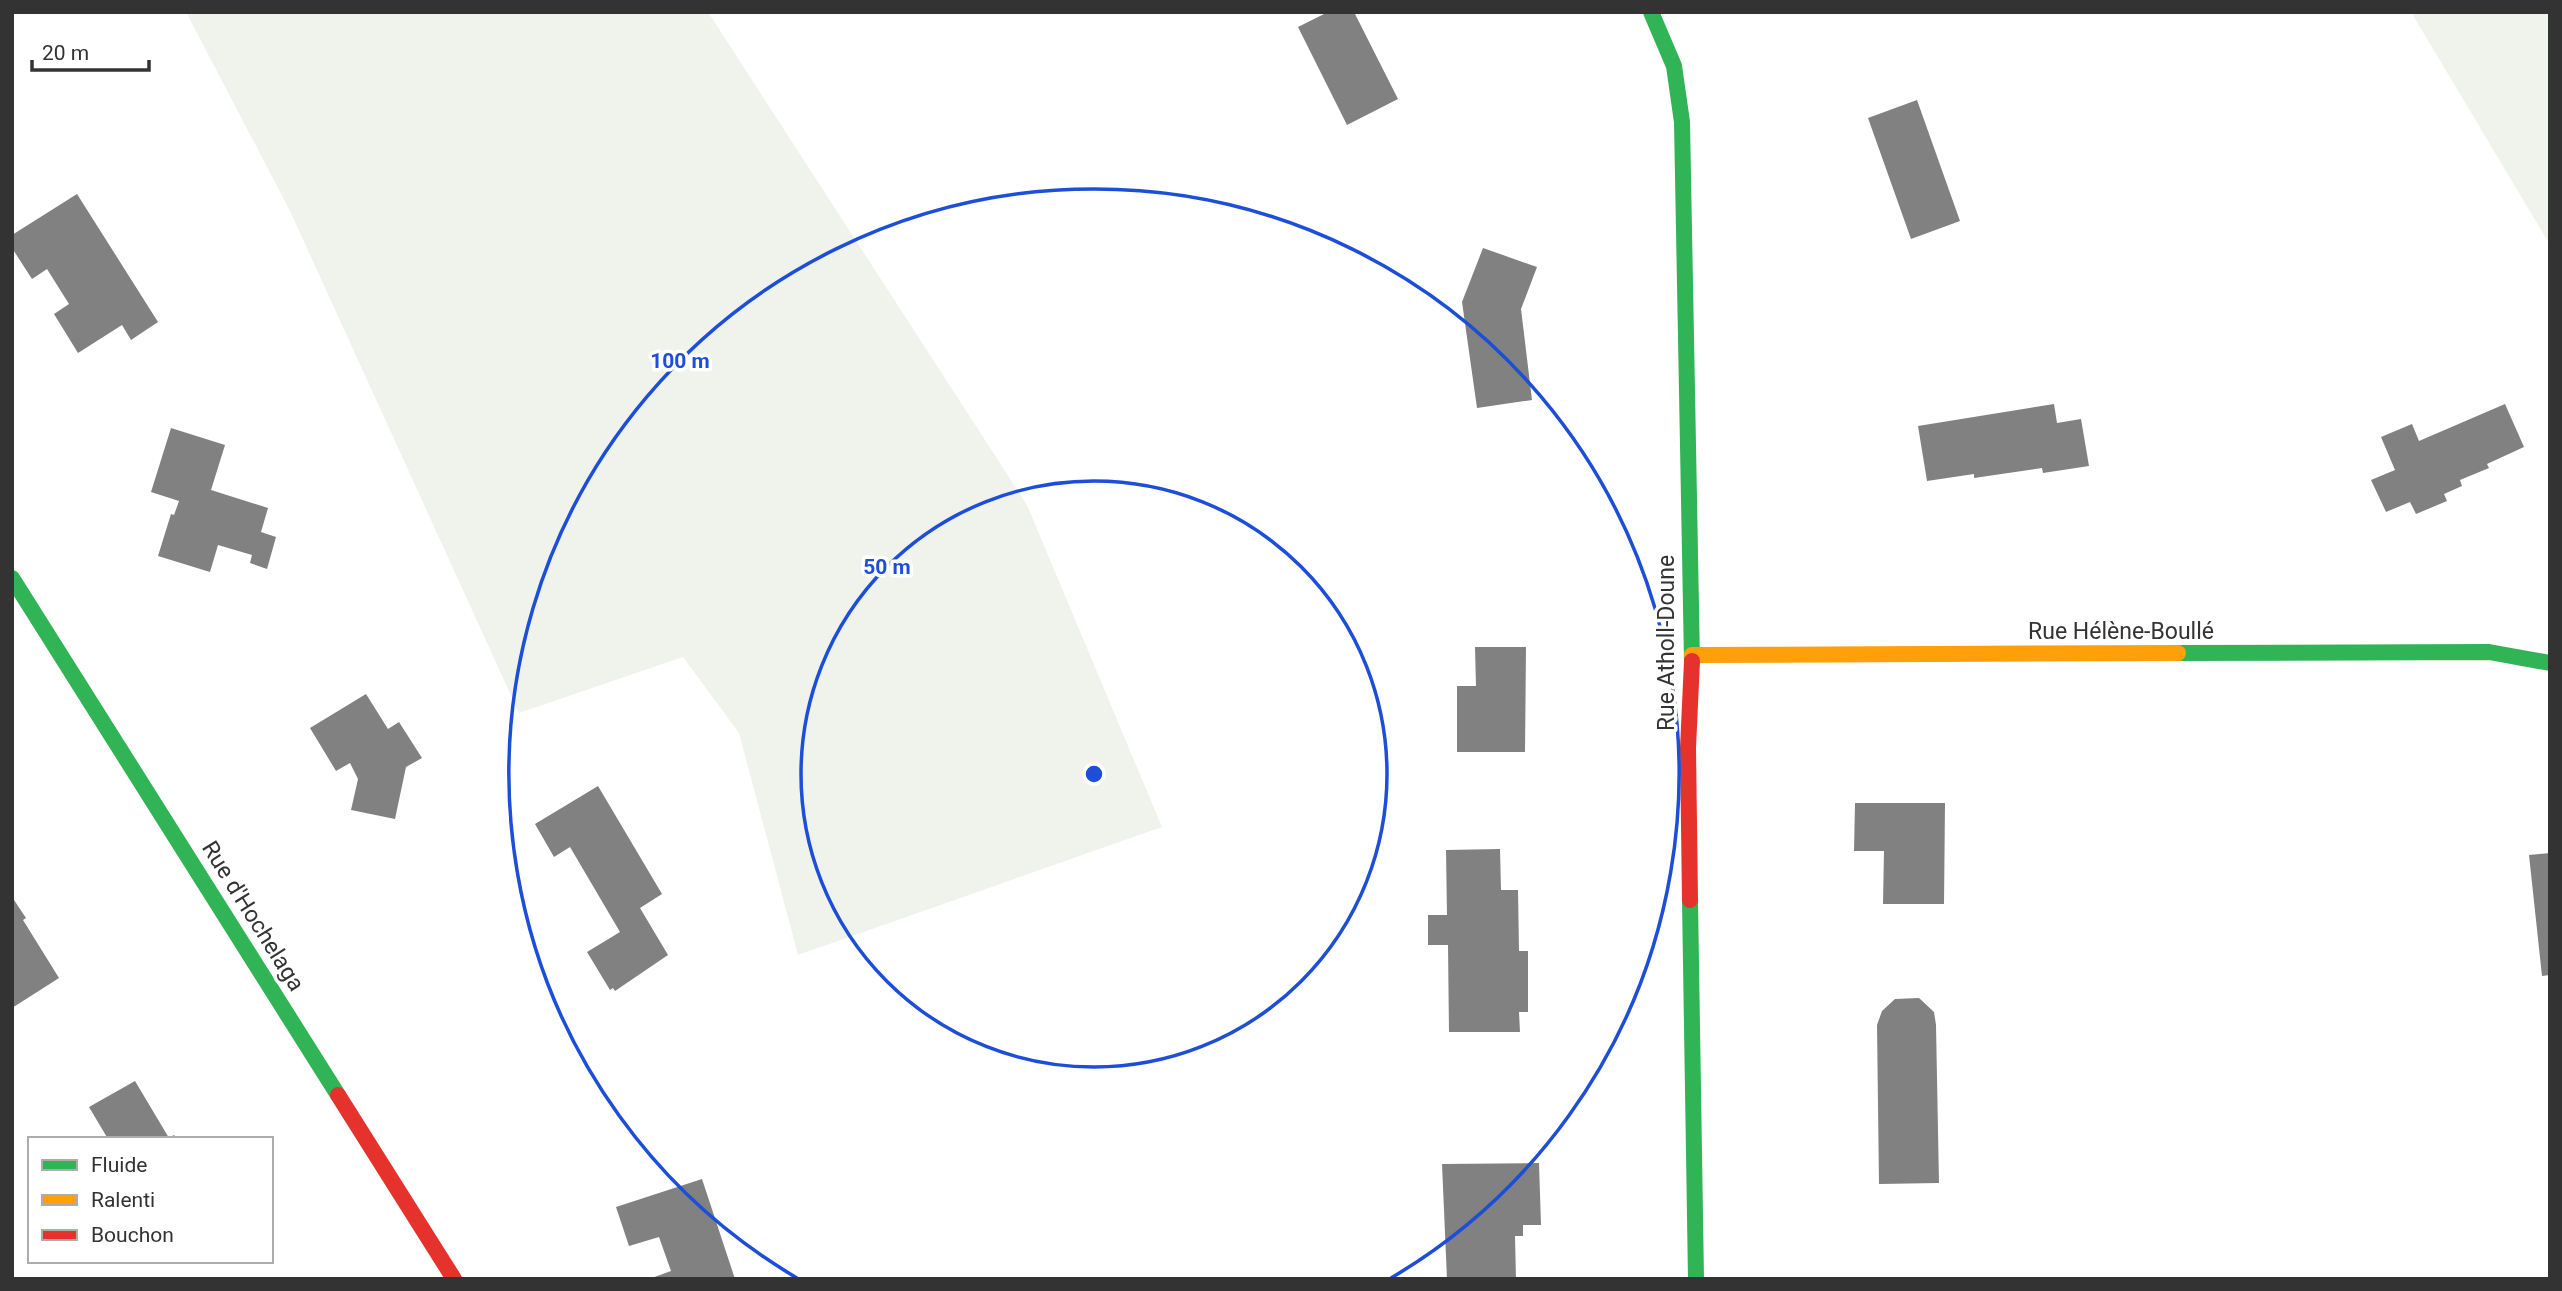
<svg xmlns="http://www.w3.org/2000/svg" width="2562" height="1291" font-family="Roboto,sans-serif">
  <rect width="100%" height="100%" fill="#fff"/>
  <path fill="#f0f3ec" d="M186,12h522l319,493 135,322 -364,128 -59,-222 -56,-76 -164,56 -229,-502z
    M2411,12h139v233z"/>
  <path fill="#818181" d="M1328,12h26l44,87 -51,26 -49,-98z
    M1917,100l43,121 -49,18 -43,-121z
    M77,194l81,128 -27,18 -9,-15 -44,28 -24,-39 15,-10 -22,-35 -15,10 -20,-31v-13z
    M1483,248l54,19 -16,42 11,91 -55,8 -15,-106z
    M2054,404l3,19 24,-4 8,47 -46,7 -1,-5 -68,10v-4l-47,7 -9,-55z
    M2505,404l19,43 -37,17 2,4 -29,12 2,6 -18,8 3,7 -31,13 -6,-12 -24,10 -15,-32 24,-10 -14,-33 31,-13 7,17z
    M171,428l54,17 -14,45 57,18 -7,24 15,5 -9,32 -17,-6 2,-8 -34,-10 -8,27 -52,-16 13,-42 3,1 5,-14 -28,-9z
    M1475,647h51l-1,105h-68v-66h19z
    M366,694l22,35 11,-7 23,36 -16,9 -11,52 -44,-9 7,-31 -8,-16 -14,8 -26,-43z
    M598,786l64,108 -22,14 28,47 -53,36 -2,-3 -3,2 -23,-38 33,-20 -50,-85 -16,10 -19,-33z
    M1855,803h90l-1,101h-61l1,-53h-30z
    M1500,849l1,41h17l1,61h9v61h-9l1,20h-71l-1,-87h-20v-30h19l-1,-65z
    M2550,853v122l-8,1 -13,-121z
    M12,897l14,21 -3,2 36,58 -47,30z
    M1919,998l15,14 2,13 3,158 -60,1 -2,-159 5,-14 13,-12z
    M135,1081l34,57 5,-3 3,4h-69l-19,-32z
    M1539,1163l2,62h-18v11h-8l1,43h-69l-5,-115z
    M702,1179l33,100h-86l22,-8 -12,-34 -30,9 -13,-39z"/>
  <g fill="none" stroke-linecap="round" stroke-linejoin="round">
    <path stroke="#30b455" stroke-width="16" d="M1651,12l23,54 8,56 10,539
      M12,578l326,517
      M2178,653l311,-1 61,11
      M1690,900l6,379"/>
    <path stroke="#ff9f0a" stroke-width="16" d="M1692,655l486,-2"/>
    <path stroke="#e5322d" stroke-width="16" d="M1690,900l-2,-152 4,-87
      M338,1095l116,184"/>
  </g>
  <g fill="none" stroke="#1d4ed8" stroke-width="3.5">
    <circle cx="1094" cy="774" r="293"/>
    <path d="M797 1278A585 585 0 1 1 1391 1278"/>
  </g>
  <g text-anchor="middle" dominant-baseline="central" stroke-width="7" stroke-linejoin="round" paint-order="stroke">
    <g font-size="23" fill="#333" stroke="#fff">
      <text x="2121" y="631">Rue Hélène-Boullé</text>
      <text transform="translate(1666 643) rotate(-90)">Rue Atholl-Doune</text>
      <text transform="translate(253 916) rotate(58)">Rue d'Hochelaga</text>
    </g>
  </g>
  <circle cx="1094" cy="774" r="10" fill="#1d4ed8" stroke="#fff" stroke-width="3.5"/>
  <g font-size="21" text-anchor="middle" font-weight="bold" fill="#1d4ed8" stroke="#fff" stroke-width="7" stroke-linejoin="round" paint-order="stroke">
    <text x="680" y="368">100 m</text>
    <text x="887" y="574">50 m</text>
  </g>
  <rect width="2562" height="1291" fill="none" stroke="#333333" stroke-width="28"/>
  <rect x="28" y="1137" width="245" height="126" fill="#ffffff" stroke="#adadad" stroke-width="2"/>
  <rect x="42" y="1160" width="35" height="10" fill="#30b455" stroke="#adadad" stroke-width="2"/>
  <text x="91" y="1172" font-size="21" fill="#333333">Fluide</text>
  <rect x="42" y="1195" width="35" height="10" fill="#ff9f0a" stroke="#adadad" stroke-width="2"/>
  <text x="91" y="1207" font-size="21" fill="#333333">Ralenti</text>
  <rect x="42" y="1230" width="35" height="10" fill="#e5322d" stroke="#adadad" stroke-width="2"/>
  <text x="91" y="1242" font-size="21" fill="#333333">Bouchon</text>
  <path d="M32 60v10h117v-10" fill="none" stroke="#333333" stroke-width="3.5"/>
  <text x="42" y="60" font-size="21" fill="#333333" stroke="#ffffff" stroke-width="5" paint-order="stroke">20 m</text>
</svg>
